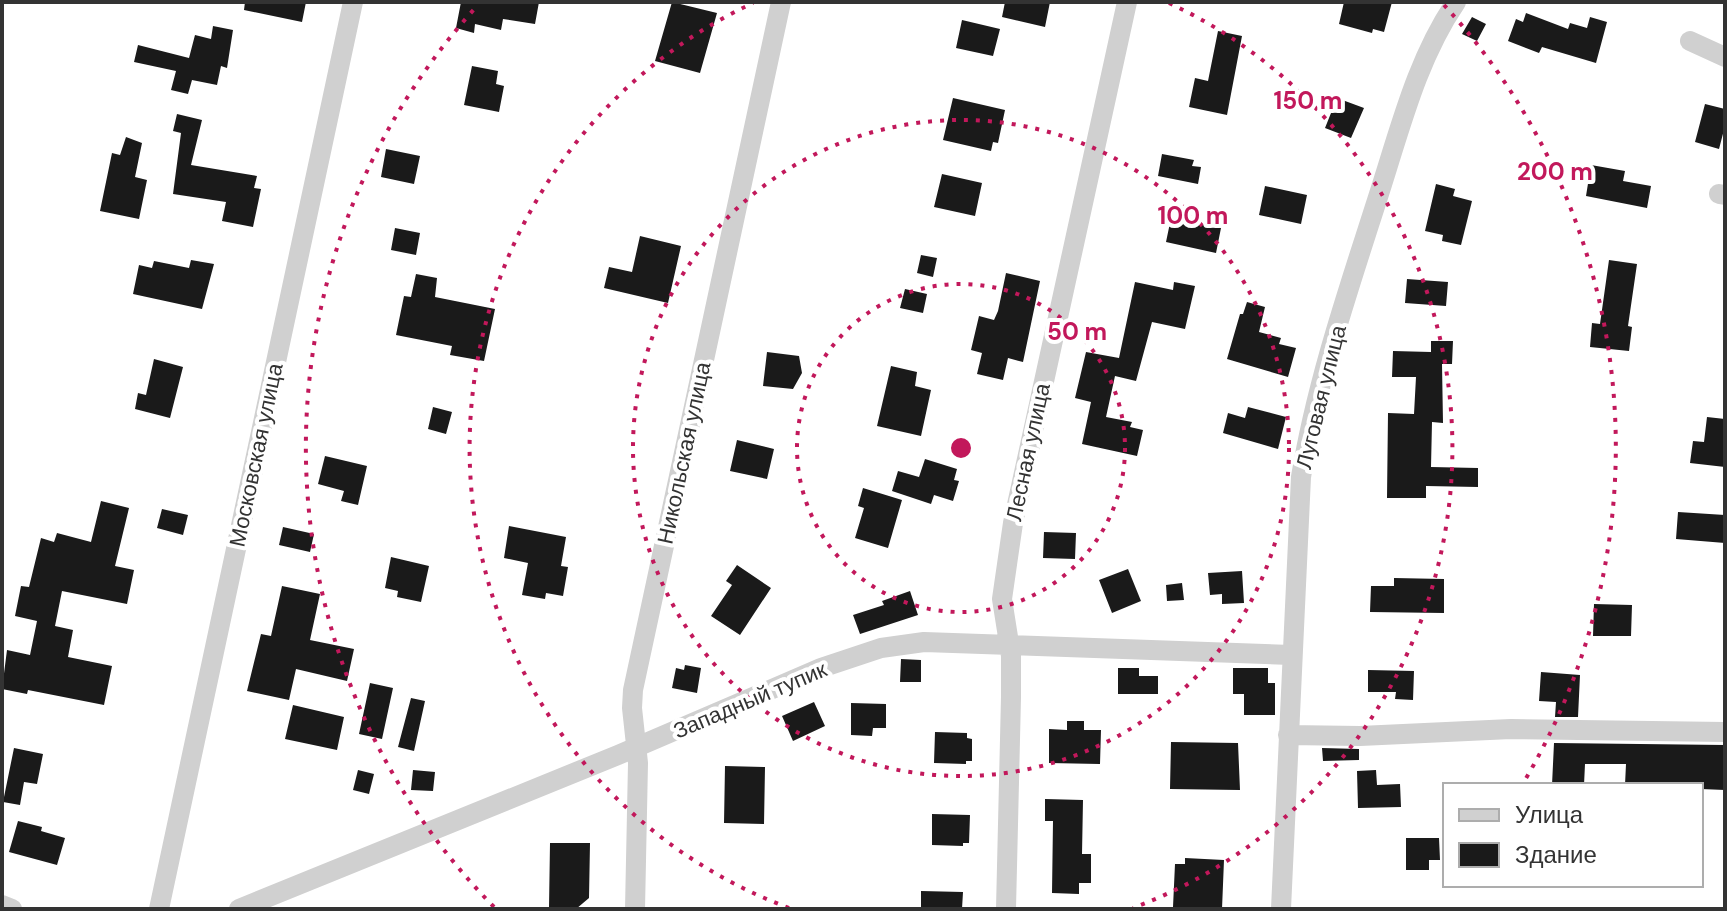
<svg xmlns="http://www.w3.org/2000/svg" width="1727" height="911" font-family="'DM Sans',sans-serif">
  <rect width="100%" height="100%" fill="#fff"/>
  <path fill="#1a1a1a" d="M245,2h61l-4,20 -58,-12z
    M461,2h78l-4,22 -32,-5 -2,11 -26,-6 -1,9 -18,-5z
    M672,2l45,11 -17,60 -45,-12z
    M1005,2h45l-5,25 -43,-10z
    M1344,2h48l-8,30 -11,-3 -1,4 -33,-9z
    M1526,13l42,16 2,-6 17,5 3,-11 17,5 -11,41 -54,-16 -3,6 -31,-12 8,-22 7,3z
    M1472,17l14,7 -9,17 -15,-7z
    M962,20l38,9 -7,27 -37,-8z
    M213,26l20,4 -6,38 -6,-2 -4,19 -25,-5 -4,14 -17,-4 5,-19 -42,-9 4,-17 51,13 6,-23 16,4z
    M1218,31l24,5 -15,79 -38,-8 6,-29 13,3z
    M472,66l26,5 -2,13 8,2 -5,26 -35,-7z
    M953,98l52,12 -7,33 -5,-1 -2,9 -48,-11z
    M1337,98l27,10 -13,30 -26,-10z
    M1705,104l20,5v17l-6,23 -24,-7z
    M177,114l25,6 -11,45 66,11 -3,12 7,1 -8,38 -31,-6 4,-19 -53,-8 8,-61 -8,-2z
    M126,137l16,6 -7,34 12,3 -8,39 -39,-8 12,-58 8,2z
    M386,149l34,7 -6,28 -33,-7z
    M1162,154l32,6 -2,6 9,1 -3,17 -40,-8z
    M1591,165l34,6 -2,10 28,5 -4,22 -61,-12z
    M942,174l40,9 -7,33 -41,-9z
    M1436,184l19,5 -2,7 19,5 -11,44 -19,-4 1,-6 -18,-4z
    M1265,186l42,9 -6,29 -42,-9z
    M1171,218l50,10 -5,25 -50,-11z
    M395,228l25,5 -4,22 -25,-5z
    M640,236l41,10 -13,57 -64,-15 5,-21 23,5z
    M921,255l16,3 -4,19 -16,-4z
    M191,260l23,4 -12,45 -69,-15 6,-29 13,3 2,-7 35,7z
    M1609,260l28,4 -9,62 4,1 -3,24 -39,-4 2,-24 8,1z
    M1006,273l34,8 -17,81 -15,-4 -5,22 -26,-6 5,-21 -11,-3 8,-34 15,4 4,-9z
    M416,274l21,4 -2,19 60,12 -11,52 -34,-6 2,-9 -56,-11 8,-39 7,1z
    M1407,279l41,3 -2,24 -41,-3z
    M1135,282l38,8 1,-8 21,4 -10,43 -33,-7 -16,59 -21,-5 -9,41 26,5 -2,5 13,3 -6,26 -55,-12 9,-42 -16,-4 11,-46 33,6z
    M905,289l22,5 -4,19 -23,-5z
    M1247,302l18,5 -6,25 22,6 -2,6 17,4 -8,29 -61,-18 13,-45h3z
    M1431,341h22l-1,23h-10l1,59 -11,-1 -1,45 47,1v19l-52,-1v12h-39l1,-85 26,1 2,-37h-24l1,-26 38,1z
    M767,352l32,4 3,17 -9,16 -30,-3z
    M154,359l29,8 -13,51 -35,-9 3,-16 8,2z
    M891,366l26,6 -2,14 16,4 -10,46 -44,-10z
    M433,407l19,5 -6,22 -18,-5z
    M1248,407l38,10 -8,32 -55,-16 5,-20 17,5z
    M1707,417l18,2v48l-35,-4 3,-22 11,1z
    M737,440l37,9 -7,30 -37,-8z
    M325,456l42,10 -9,39 -17,-4 3,-10 -26,-7z
    M925,459l32,10 -3,11 5,1 -6,20 -19,-6 -3,9 -39,-13 6,-20 21,6z
    M863,488l39,12 -14,48 -33,-10 9,-30 -6,-2z
    M101,501l28,7 -14,58 19,4 -7,34 -65,-13 -7,35 18,4 -5,27 44,9 -8,39 -76,-15 -1,4 -25,-5 5,-39 23,5 7,-34 -22,-5 6,-30 8,1 12,-49 13,4 3,-9 34,9z
    M162,509l26,6 -5,20 -26,-7z
    M1678,512l47,3v28l-49,-4z
    M509,526l57,11 -5,29 7,1 -5,29 -17,-3 -1,6 -23,-4 6,-32 -24,-5z
    M283,527l31,7 -4,18 -31,-7z
    M1044,532l32,1 -1,26 -32,-1z
    M391,557l38,9 -8,36 -24,-5 1,-6 -13,-3z
    M737,565l34,23 -31,47 -29,-19 21,-31 -6,-4z
    M1128,569l13,32 -29,12 -13,-33z
    M1242,571l2,32 -22,1v-10l-12,1 -2,-22z
    M1394,578l50,1v34l-74,-1 1,-26h23z
    M1182,583l2,17 -17,1 -1,-16z
    M282,586l38,8 -10,46 44,9 -7,32 -51,-12 -7,31 -42,-9 14,-57 10,2z
    M910,591l8,24 -58,19 -7,-19 31,-10 -2,-4z
    M1594,604l38,1 -1,31h-38z
    M901,659l20,1v22h-21z
    M685,665l16,3 -4,25 -25,-5 4,-20 8,2z
    M1118,668h21v8h19v18h-40z
    M1233,668h35v15h7v32h-31v-21h-11z
    M1368,670l46,1 -1,29 -18,-1 1,-7h-28z
    M1541,672l39,3 -2,42h-23l1,-15 -17,-1z
    M370,683l23,5 -11,51 -23,-5z
    M411,698l14,3 -11,50 -16,-4z
    M814,702l11,24 -32,15 -11,-25z
    M851,703l35,1v24h-13l-1,8 -21,-1z
    M293,705l51,12 -7,33 -52,-11z
    M1067,721h17v9h17l-1,34 -51,-1v-34l18,1z
    M935,732l32,1v5l5,1v22h-6v3l-32,-1z
    M1171,742l67,1 2,47 -70,-1z
    M1554,743l171,2v45l-24,-1v-4h-76l1,-21h-41l-1,21h-32z
    M14,748l29,6 -6,30 -13,-2 -4,23 -17,-3z
    M1322,748l37,1v11l-36,1z
    M725,766l40,1 -1,57 -40,-1z
    M358,770l16,4 -5,20 -16,-4z
    M413,770l22,2 -2,19 -22,-1z
    M1376,770l1,15 23,-1 1,23 -43,1 -1,-37z
    M1045,799l38,1 -1,54h9v29h-12v11l-27,-1 1,-72h-8z
    M932,814l38,1 -1,28h-6v3l-31,-1z
    M18,821l24,6 -1,4 24,7 -8,27 -48,-13z
    M1406,838h33l1,22h-11v10h-23z
    M550,843h40l-1,55 -13,11 -27,-1z
    M1185,858l39,2 -2,49 -49,-2 2,-43h10z
    M921,891l42,1 -1,17h-41z"/>
  <g fill="none" stroke-linecap="round" stroke-linejoin="round">
    <path stroke="#d0d0d0" stroke-width="20" d="M1690,41l35,16
      M1719,194l6,1
      M1288,735l72,1 151,-7 214,3
      M2,905l10,4
      M159,909l194,-907
      M239,909l379,-154 203,-87 60,-20 43,-6 367,13
      M635,909l3,-146 -6,-55 1,-18 148,-688
      M1006,909l5,-212v-41l-9,-57 11,-76 114,-521
      M1281,909l20,-432c16,-97 48,-189 78,-283 21,-65 38,-135 77,-192"/>
  </g>
  <g fill="none" stroke="#c2185b" stroke-width="4" stroke-dasharray="4 8">
    <circle cx="961" cy="448" r="164"/>
    <circle cx="961" cy="448" r="328"/>
    <path d="M789 908A491 491 0 0 1 753 3M1169 3A491 491 0 0 1 1133 908"/>
    <path d="M494 907A655 655 0 0 1 478 5M1444 5A655 655 0 0 1 1525 780"/>
  </g>
  <g text-anchor="middle" dominant-baseline="central" stroke-width="8" stroke-linejoin="round" paint-order="stroke">
    <g font-size="22" fill="#333" stroke="#fff">
      <text transform="translate(1321 397) rotate(-76)">Луговая улица</text>
      <text transform="translate(1028 452) rotate(-78)">Лесная улица</text>
      <text transform="translate(684 453) rotate(-78)">Никольская улица</text>
      <text transform="translate(256 455) rotate(-78)">Московская улица</text>
      <text transform="translate(750 700) rotate(-23)">Западный тупик</text>
    </g>
  </g>
  <circle cx="961" cy="448" r="12" fill="#c2185b" stroke="#fff" stroke-width="4"/>
  <g font-size="24" text-anchor="middle" font-weight="bold" fill="#c2185b" stroke="#fff" stroke-width="8" stroke-linejoin="round" paint-order="stroke">
    <text x="1308" y="109">150 m</text>
    <text x="1555" y="180">200 m</text>
    <text x="1193" y="224">100 m</text>
    <text x="1077" y="340">50 m</text>
  </g>
  <rect width="1727" height="911" fill="none" stroke="#333333" stroke-width="8"/>
  <rect x="1443" y="783" width="260" height="104" fill="#ffffff" stroke="#adadad" stroke-width="2"/>
  <rect x="1459" y="809" width="40" height="12" fill="#d0d0d0" stroke="#adadad" stroke-width="2"/>
  <text x="1515" y="823" font-size="24" fill="#333333">Улица</text>
  <rect x="1459" y="843" width="40" height="24" fill="#1a1a1a" stroke="#adadad" stroke-width="2"/>
  <text x="1515" y="863" font-size="24" fill="#333333">Здание</text>
</svg>
